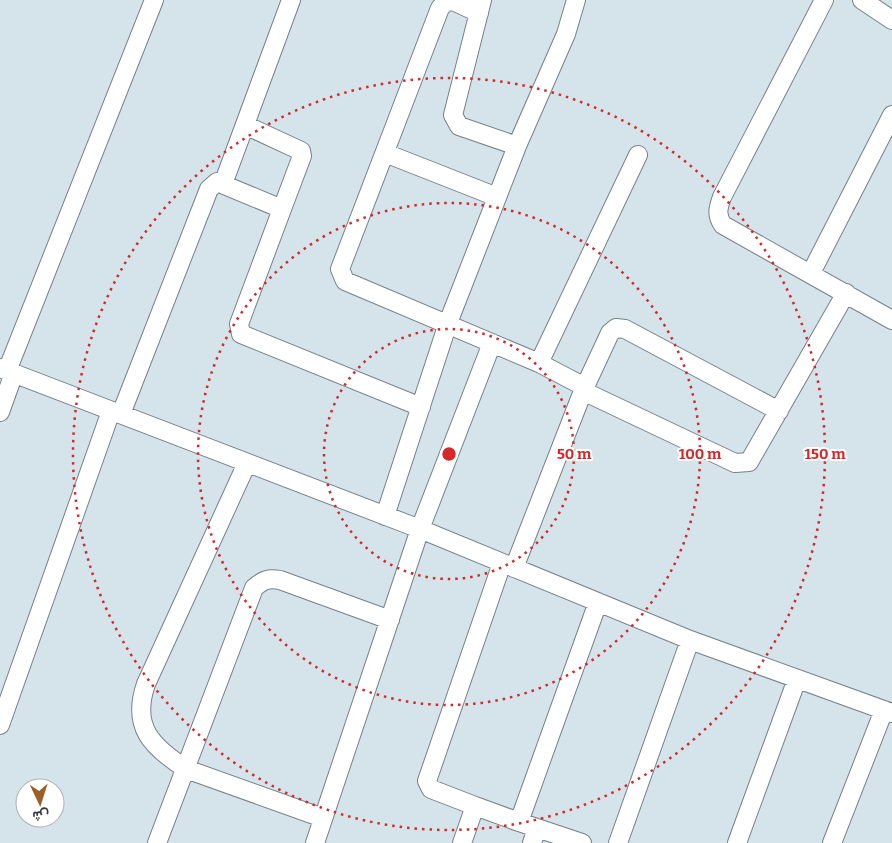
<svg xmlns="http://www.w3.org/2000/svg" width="892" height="843" font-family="Bitter,Vazirmatn,serif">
  <rect width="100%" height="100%" fill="#d5e4ea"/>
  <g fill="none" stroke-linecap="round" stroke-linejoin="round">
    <g stroke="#758288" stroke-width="20">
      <path id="street" d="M482,0l-29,115 6,11 58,20
        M824,0l-102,197c-4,11 -6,18 1,28l169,95
        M862,0l30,20
        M479,13l-26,-12 -7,1 -6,6 -100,261 5,12 194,82 46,24
        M245,125l56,26 1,5 -20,53
        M385,153l112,44
        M223,184l68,-184
        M811,273l81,-158
        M539,363l99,-208
        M0,368l420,161 270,111 202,73
        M7,371l147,-371
        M583,391l152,72 14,-1 97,-169
        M0,412l14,-39
        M121,414l88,-225 8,-7 65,27 -43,115 2,10 180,73
        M247,463l-101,221c-15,43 6,63 40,85l137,49
        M385,516l63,-193 69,-177 49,-112 10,-34
        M514,568l69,-177 27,-58 6,-5 9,1 154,82
        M0,725l111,-314
        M475,806l-44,-17 -4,-8 75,-218
        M519,822l63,21
        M157,843l97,-255c9,-8 14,-10 26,-8l110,40
        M315,843l105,-314 72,-186
        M462,843l13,-37 44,16 79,-220
        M532,843l5,-15
        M618,843l72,-203
        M737,843l60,-164
        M832,843l52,-133"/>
    </g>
    <use href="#street" stroke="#fff" stroke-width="18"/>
  </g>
  <g fill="none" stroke="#d62828" stroke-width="2.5" stroke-dasharray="2.5 5">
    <circle cx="449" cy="454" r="125"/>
    <circle cx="449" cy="454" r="251"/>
    <circle cx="449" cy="454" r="376"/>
  </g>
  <circle cx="449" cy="454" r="8" fill="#d62828" stroke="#fff" stroke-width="2.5"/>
  <g font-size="15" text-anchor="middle" font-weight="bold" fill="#d62828" stroke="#fff" stroke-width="4" stroke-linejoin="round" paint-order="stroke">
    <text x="574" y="459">50 m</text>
    <text x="700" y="459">100 m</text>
    <text x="825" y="459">150 m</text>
  </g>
  <g transform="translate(40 803) rotate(176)"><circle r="24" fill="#ffffff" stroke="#afb1b2"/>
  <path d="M0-4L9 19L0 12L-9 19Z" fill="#9e5f27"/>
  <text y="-8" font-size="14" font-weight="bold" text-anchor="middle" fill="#363c3f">ش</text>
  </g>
</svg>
